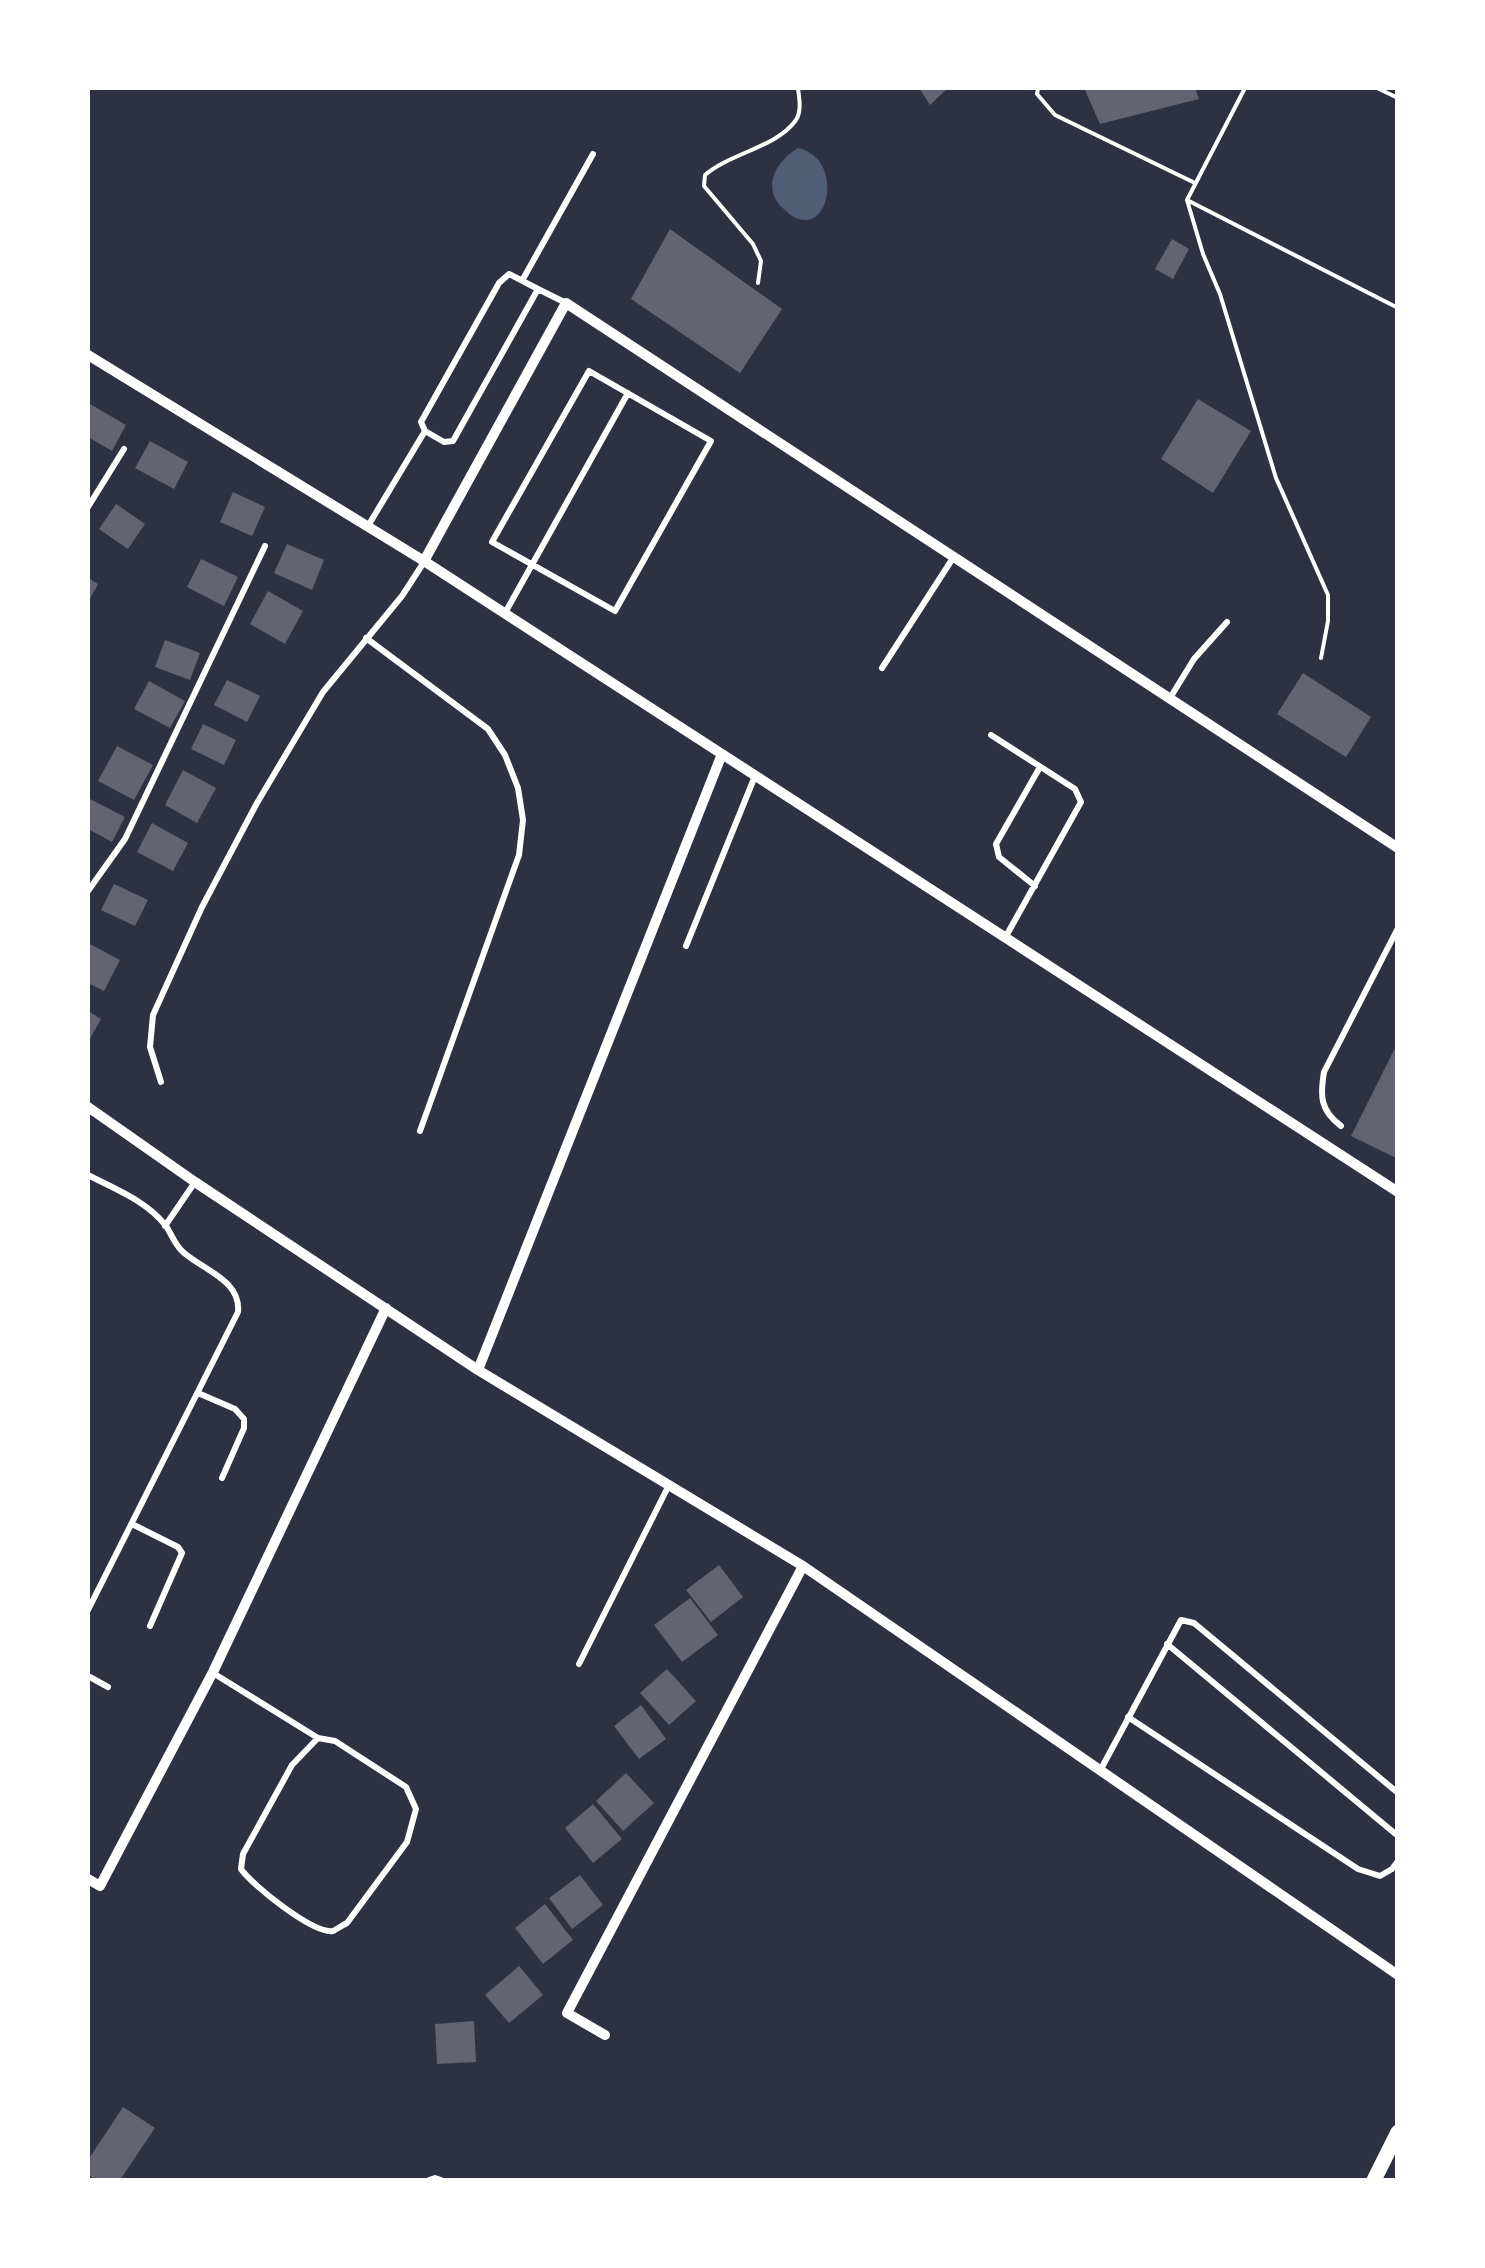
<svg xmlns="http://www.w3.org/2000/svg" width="1485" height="2268" font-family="'Crimson Pro',serif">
  <rect width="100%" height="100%" fill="#2d3142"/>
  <path fill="#4f5d75" d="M798,148c42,9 34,73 7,72 -8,0 -15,-5 -20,-10 -25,-21 -10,-48 13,-62z"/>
  <path fill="#626471" d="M919,88h29l-18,17z
    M1084,88h111l4,11 -99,25z
    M670,229l112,80 -42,64 -109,-74z
    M1172,239l17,10 -16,30 -18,-10z
    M1198,399l53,32 -38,62 -52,-34z
    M90,404l36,21 -14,26 -24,-14z
    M150,441l38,21 -14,27 -39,-21z
    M233,492l32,15 -13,29 -32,-14z
    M116,504l29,20 -17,25 -29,-20z
    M287,544l37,16 -12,30 -38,-17z
    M201,559l37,18 -14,29 -37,-19z
    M88,578l10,6 -10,18z
    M268,591l35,20 -18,33 -35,-20z
    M165,640l35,13 -10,27 -35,-13z
    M1303,673l68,44 -25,40 -69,-43z
    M227,680l33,16 -13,26 -33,-17z
    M149,681l36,20 -15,27 -36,-19z
    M203,724l33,16 -12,25 -33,-16z
    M117,746l36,19 -19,35 -36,-19z
    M183,770l33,18 -19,35 -32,-18z
    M90,799l35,18 -13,25 -24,-13z
    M152,823l36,20 -15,28 -36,-19z
    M114,884l34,16 -13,26 -34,-16z
    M88,943l32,17 -16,31 -16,-8z
    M88,1011l13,8 -13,23z
    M1398,1042v117l-47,-23z
    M719,1565l24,32 -32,25 -25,-32z
    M690,1598l28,37 -36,27 -28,-37z
    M667,1669l29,32 -27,24 -29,-32z
    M641,1705l25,34 -27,20 -25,-33z
    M626,1773l28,30 -31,28 -27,-30z
    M593,1804l29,35 -29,24 -28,-35z
    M580,1875l23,30 -31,24 -23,-31z
    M545,1904l28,36 -30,24 -28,-36z
    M519,1966l24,29 -34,28 -24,-28z
    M474,2021l2,41 -39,2 -2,-40z
    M123,2107l32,21 -35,52h-24l-8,-5v-15z"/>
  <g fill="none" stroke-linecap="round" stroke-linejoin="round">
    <path stroke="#fff" stroke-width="4" d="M1038,88l-1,6 18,21 140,68
      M1245,88l-58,112 16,54 17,40 56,184 52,117v26l-7,37
      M1377,88l21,10
      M1187,200l211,108
      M758,283l3,-22 -8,-17 -49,-58 1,-11c25,-22 71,-27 91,-55 6,-9 3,-23 2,-32"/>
    <path stroke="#fff" stroke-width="6" d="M523,279l70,-125
      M538,289l28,14
      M589,371l122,70 -96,170 -123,-69z
      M88,507l36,-58
      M368,526l57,-95 -4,-9 78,-139 10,-9 29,15 -85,152 -9,1 -19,-11
      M505,613l123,-220
      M366,638l122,91 17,26 13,33 5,32 -4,35 -99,276
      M882,668l71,-110
      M1170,698l24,-39 33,-37
      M991,735l84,54 6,13 -76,136
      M1035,886l-36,-29 -3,-13 44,-77
      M88,891l37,-52 140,-293
      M686,946l69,-170
      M161,1082l-11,-35 3,-32 49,-108 55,-104 66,-111 79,-96 22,-34
      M1341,1126c-21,-16 -21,-30 -17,-54l74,-144
      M88,1175c27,14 59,26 78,51 6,9 9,19 17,26 20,18 58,28 55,60l-150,298
      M165,1226l30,-44
      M198,1393l37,16 9,10v9l-22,50
      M132,1524l46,23 4,6 -32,73
      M1167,1644l231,192
      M579,1664l90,-179
      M213,1673l105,65 17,3 71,46 10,22 -9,33 -60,81c-2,1 -12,7 -14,8 -20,3 -81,-46 -92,-62l2,-15 49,-89 26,-27
      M88,1676l20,11
      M1128,1717l230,152 22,7 12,-7 6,-8
      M1101,1769l80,-149 13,3 204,170
      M429,2180l6,-2 6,2"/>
    <path stroke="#fff" stroke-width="10" d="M88,355l336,206 974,631
      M424,561l142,-258 832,545
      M88,1107l107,75 283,188 325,196 595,409
      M478,1370l244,-616
      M88,1879l12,7 113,-214 173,-364
      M605,2035l-38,-22 236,-447"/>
    <path stroke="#fff" stroke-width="15" d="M1374,2180l24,-48"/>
  </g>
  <rect width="1485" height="2268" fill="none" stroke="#ffffff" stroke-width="180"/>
</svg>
